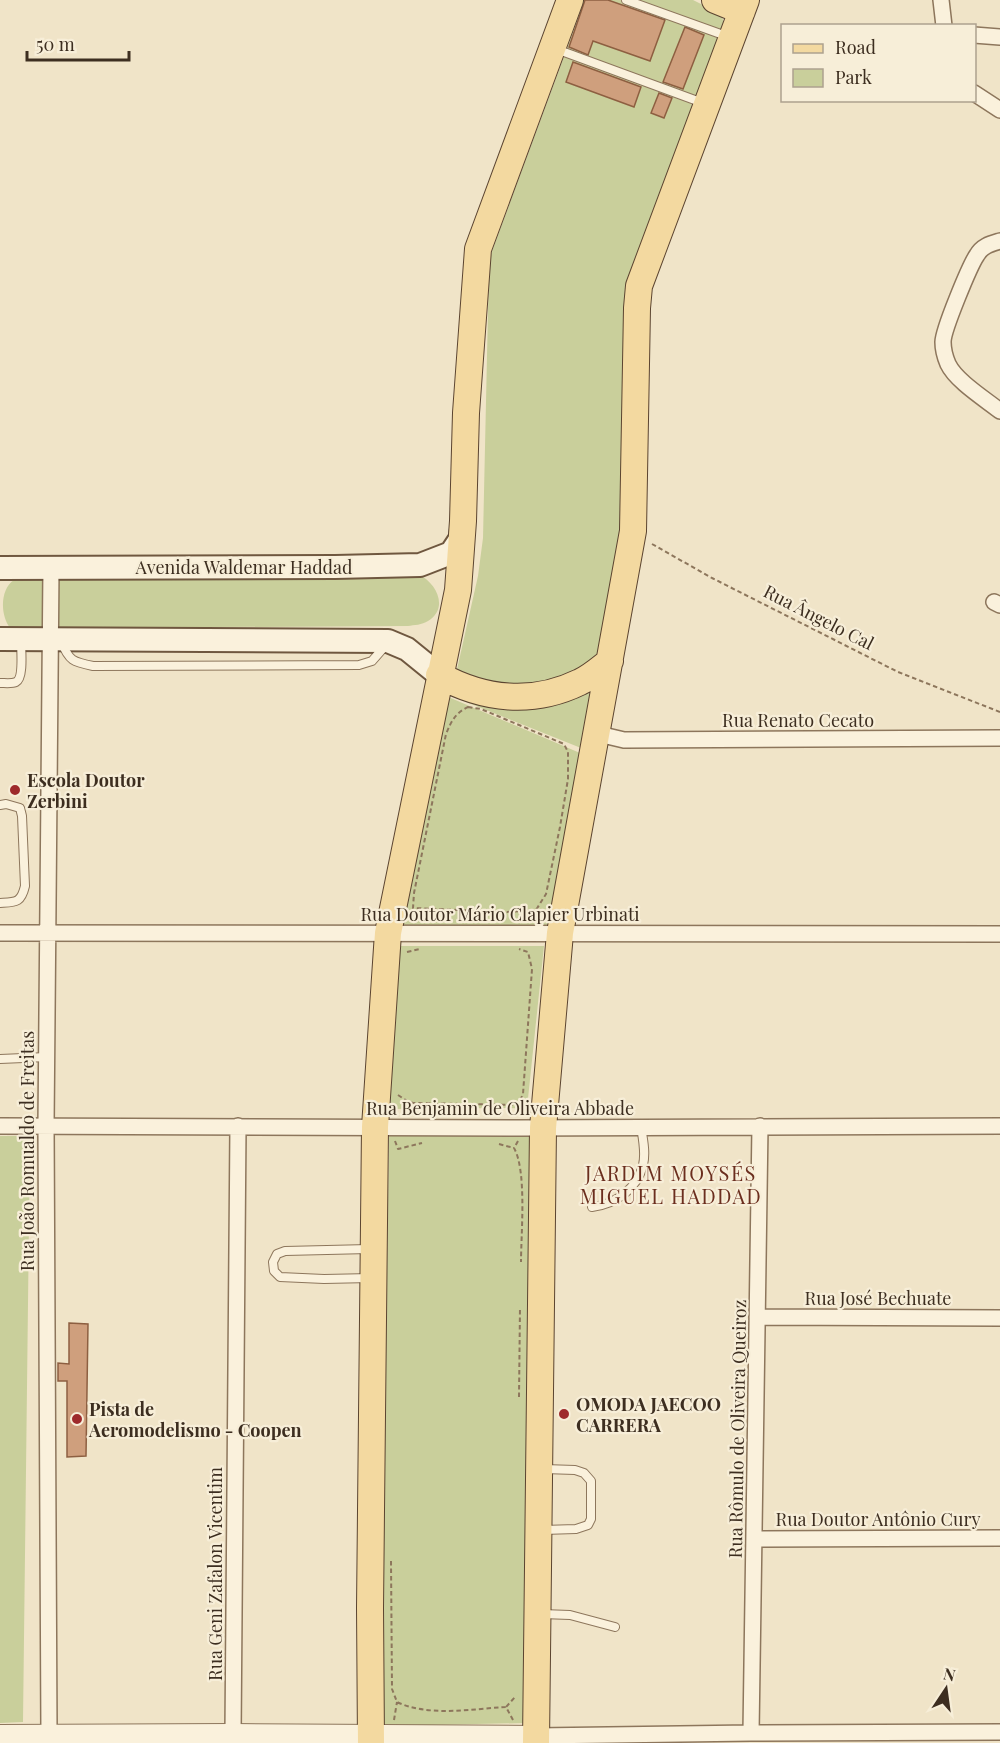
<svg xmlns="http://www.w3.org/2000/svg" width="1000" height="1743" font-family="'Playfair Display',serif">
  <rect width="100%" height="100%" fill="#f0e4c8"/>
  <path fill="#c9cf9b" d="M585,0h108l28,14 4,12 -90,250 -9,234 -40,240 -135,-54 27,-120 5,-38 6,-273 3,-14z
    M418,574c19,9 31,34 10,47 -6,4 -14,4 -20,5l-349,2v-49z
    M42,577v54l-32,-3c-10,-13 -10,-39 4,-48 7,-4 19,-2 28,-3z
    M446,696l134,57 -32,173 -151,3z
    M397,946h147l-17,162 -140,1z
    M389,1132l141,5 -3,586 -144,3 -1,-118z
    M0,1136h30l-7,586 -23,1z"/>
  <path fill="#cf9f7d" stroke="#8d5f41" stroke-width="1.5" d="M585,0h23l57,20 -15,41 -57,-20 -5,14 -19,-8z
    M685,27l19,8 -21,54 -20,-7z
    M573,62l68,25 -7,20 -68,-25z
    M659,93l13,5 -8,20 -13,-5z
    M69,1323l19,1 -2,132 -19,1v-76h-9v-18l11,1z"/>
  <g fill="none" stroke-linecap="round" stroke-linejoin="round">
    <g stroke="#8d765c" stroke-width="10">
      <path id="service" d="M626,0l103,37
        M556,49l147,54
        M61,641c8,20 12,21 32,25l266,-1 13,-4 14,-16
        M0,683c5,0 12,1 16,-1 8,-4 5,-32 5,-41
        M0,805l6,-1 14,4 2,8 3,70c-4,17 -9,16 -25,17
        M0,1059l47,-2
        M592,1207c24,-3 45,-18 51,-42 3,-12 0,-26 -2,-38
        M369,1249l-84,2 -8,3 -4,8 1,9 6,6 44,2 47,-1
        M543,1530l33,-1 12,-4 3,-6v-38l-7,-8 -9,-3 -31,-1
        M542,1614l28,1 45,12"/>
    </g>
    <g stroke="#8d765c" stroke-width="18">
      <path id="minor" d="M941,0l3,26
        M974,35l26,2
        M974,93l26,17
        M1000,241c-10,3 -18,5 -23,14 -7,10 -34,75 -34,87 0,8 2,15 5,22 8,17 37,35 52,47
        M994,602l6,3
        M599,729l8,7 17,4 376,-2
        M0,933l1000,1
        M0,1126l520,2 480,-2
        M757,1317l243,1
        M755,1539l245,-1
        M751,1733l9,-607
        M49,1734l-3,-608 5,-558
        M233,1734l5,-608
        M537,1736l214,-3 249,-1"/>
    </g>
    <g stroke="#8d765c" stroke-width="22">
      <path id="tertiary" d="M0,1735l233,-1 304,2"/>
    </g>
    <g stroke="#6f573f" stroke-width="26">
      <path id="secondary" d="M0,568l335,-1 85,-2 31,-12 10,-15 1,-9
        M0,639l388,2 19,8 32,26"/>
    </g>
    <g stroke="#5b4430" stroke-width="28">
      <path id="primary" d="M715,0l27,11
        M439,675c45,25 94,30 141,7 11,-5 21,-14 30,-21
        M371,1743l-1,-135 5,-481 13,-194 70,-343 5,-69 3,-108 12,-164 92,-249
        M536,1743l7,-615 17,-195 73,-402 4,-223 2,-22 107,-286"/>
    </g>
    <path stroke="#8d765c" stroke-width="2" stroke-dasharray="4.5 3" stroke-linecap="butt" d="M652,544l60,34 186,94 102,40
      M468,707l13,2 83,35 4,8v27l-8,48 -14,67 -10,16 -29,2 -94,-4 1,-15 32,-159c5,-12 9,-21 22,-27z
      M407,952l13,-3
      M398,1095l9,6 6,2 105,2 5,-11 9,-125 -4,-17 -9,-3
      M521,1100v15
      M395,1141l3,8 24,-6
      M518,1141l-4,7c13,23 7,86 7,114
      M499,1144l15,4
      M519,1397l1,-90
      M391,1561l1,128 5,13c31,15 74,7 109,5
      M394,1720l3,-18
      M513,1720l-7,-13 10,-11"/>
    <use href="#service" stroke="#faf1dc" stroke-width="8"/>
    <use href="#minor" stroke="#faf1dc" stroke-width="15"/>
    <use href="#tertiary" stroke="#faf1dc" stroke-width="20"/>
    <use href="#secondary" stroke="#faf1dc" stroke-width="22"/>
    <use href="#primary" stroke="#f3d9a0" stroke-width="26"/>
  </g>
  <g fill="#9e2a2b" stroke="#f7eed8" stroke-width="2">
    <circle cx="15" cy="790" r="6"/>
    <circle cx="564" cy="1414" r="6"/>
    <circle cx="77" cy="1419" r="6"/>
  </g>
  <g text-anchor="middle" dominant-baseline="central" stroke-width="4.5" stroke-linejoin="round" paint-order="stroke">
    <g font-size="18" fill="#3d2e20" stroke="#f7eed8">
      <text x="244" y="567">Avenida Waldemar Haddad</text>
      <text transform="translate(819 617) rotate(27)">Rua Ângelo Cal</text>
      <text x="798" y="720">Rua Renato Cecato</text>
      <text x="500" y="914">Rua Doutor Mário Clapier Urbinati</text>
      <text x="500" y="1108">Rua Benjamin de Oliveira Abbade</text>
      <text transform="translate(27 1151) rotate(-90)">Rua João Romualdo de Freitas</text>
      <text x="878" y="1298">Rua José Bechuate</text>
      <text transform="translate(737 1429) rotate(-89)">Rua Rômulo de Oliveira Queiroz</text>
      <text x="878" y="1519">Rua Doutor Antônio Cury</text>
      <text transform="translate(215 1574) rotate(-90)">Rua Geni Zafalon Vicentim</text>
    </g>
    <g font-size="18" font-weight="bold" fill="#3d2e20" stroke="#f7eed8" text-anchor="start">
      <text x="27" y="780">Escola Doutor<tspan x="27" dy="21">Zerbini</tspan></text>
      <text x="576" y="1404">OMODA JAECOO<tspan x="576" dy="21">CARRERA</tspan></text>
      <text x="89" y="1409">Pista de<tspan x="89" dy="21">Aeromodelismo - Coopen</tspan></text>
    </g>
    <g font-size="20" letter-spacing="1.5" fill="#6b2e1e" stroke="#f7eed8">
      <text x="671" y="1172">JARDIM MOYSÉS<tspan x="671" dy="23">MIGUEL HADDAD</tspan></text>
    </g>
  </g>
  <rect x="781" y="24" width="195" height="78" fill="#f7eed8" stroke="#ada18e" stroke-width="1.5"/>
  <rect x="793" y="44" width="30" height="9" fill="#f3d9a0" stroke="#ada18e" stroke-width="1.5"/>
  <text x="835" y="54" font-size="18" fill="#3d2e20">Road</text>
  <rect x="793" y="69" width="30" height="18" fill="#c9cf9b" stroke="#ada18e" stroke-width="1.5"/>
  <text x="835" y="84" font-size="18" fill="#3d2e20">Park</text>
  <g transform="translate(946 1689) rotate(13)" stroke="#f7eed8" stroke-width="4.5" paint-order="stroke">
  <path d="M0-4.5L10 22L0 15L-10 22Z" fill="#3d2e20"/>
  <text y="-9" font-size="16" font-weight="bold" text-anchor="middle" fill="#3d2e20">N</text>
  </g>
  <path d="M27 51v9h102v-9" fill="none" stroke="#3d2e20" stroke-width="3"/>
  <text x="36" y="51" font-size="18" fill="#3d2e20" stroke="#f7eed8" stroke-width="4.5" paint-order="stroke">50 m</text>
</svg>
